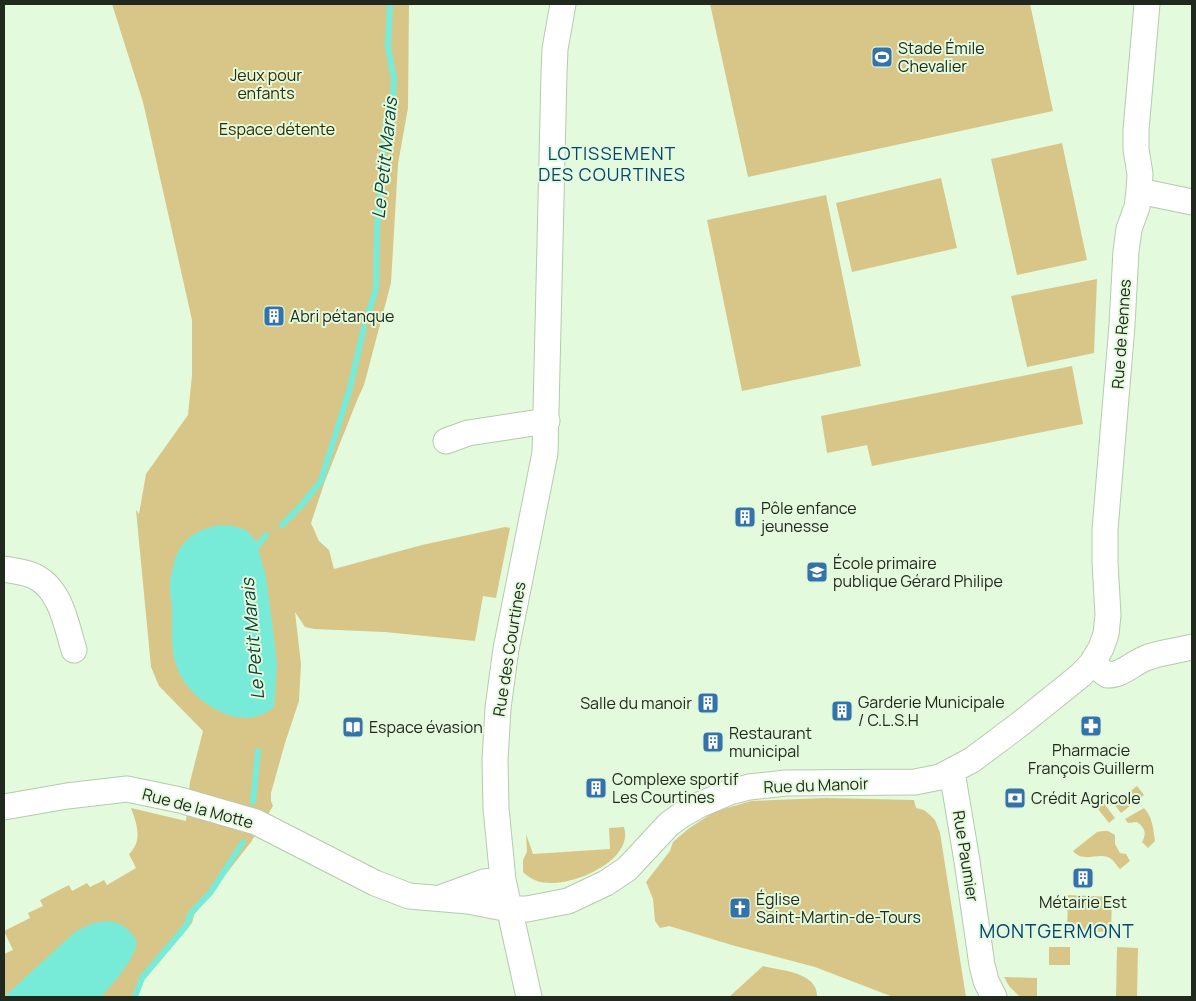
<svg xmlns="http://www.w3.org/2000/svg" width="1196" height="1001" font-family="Manrope,sans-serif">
  <rect width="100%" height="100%" fill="#e4fadc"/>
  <path fill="#d8c688" d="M112,4h297l-1,104 -10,56 -7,119 -27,102 -6,13 -33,83 -14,42 8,18 10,9 5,19 88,-24 83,-18 5,1 -14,70 -13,-2 -8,45 -90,-9 -71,-3 -9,-2 -10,-15 6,52 -2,37 -14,42 -14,50v8l2,5 -22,36 -57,73 -2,8 -48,57 -7,17h-133v-43l9,-4 -9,-19 26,-13 -2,-5 15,-7 -3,-6 29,-15 3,6 15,-8 3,4 14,-7 3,5 29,-17 -7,-14c14,-13 8,-30 2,-46l55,13 4,-39 13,-51 -44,-45 -8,-19 -15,-157 3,4 7,-40 42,-59 4,-40v-55l-49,-218z
    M710,4h320l23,107 -305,66z
    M1062,143l25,117 -70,15 -26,-116z
    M941,178l16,70 -105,24 -16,-69z
    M826,195l35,171 -119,25 -35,-171z
    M1097,279l-3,74 -67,14 -16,-71z
    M1072,366l11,58 -211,42 -5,-21 -40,8 -6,-37z
    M1137,786l7,9 -23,18 -7,-9z
    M826,798l88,2 2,8 8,2 6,5 5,5 5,13 26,164h-73l-78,-30 -80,-21 -66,-20 -9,2 -5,-7 -2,-22 -7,-17 24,-31 3,-9 15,-13 26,-17 37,-11z
    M1100,798l15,20 -6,5 -15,-19z
    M1144,808c9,10 9,20 11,33l-7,7 -6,-6c5,-9 3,-14 -5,-20l-9,1 -3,-4z
    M624,827c10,32 -46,57 -73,56 -11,0 -20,-3 -28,-11v-12l4,-8 -1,-18 7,20 77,-5 -1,-21z
    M1103,831h5l7,4v9l5,9 6,1 4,7 -10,8c-4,-4 -7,-10 -12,-12 -12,-4 -25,6 -35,-6l24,-19z
    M1068,895l44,2 -1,35 -44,-1z
    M1049,947h21v18h-21z
    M1117,947l21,1 -1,49h-21z
    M763,966c19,5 55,6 54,31h-88z
    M1004,977l33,1v19h-17l-11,-11z"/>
  <path fill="#78ebd8" d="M220,525l13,1 13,4 10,11 10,36 8,61 3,27 -3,42c-31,28 -82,-4 -96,-37 -8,-19 -6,-37 -6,-57 0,-9 -2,-17 -2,-26 0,-7 1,-13 3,-19 5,-27 21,-38 47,-43z
    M107,921c15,1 23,8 30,21 -3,19 -23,40 -36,55h-97l71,-65 18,-9z"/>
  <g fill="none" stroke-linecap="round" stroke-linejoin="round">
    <path stroke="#78ebd8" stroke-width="6" d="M369,311l7,-22 1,-61 9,-104 7,-24 1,-21 -6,-32 2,-43
      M282,525l18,-18 21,-26 29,-93 14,-61
      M253,552l13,-17
      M253,802l5,-51
      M135,997l7,-19 44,-52 5,-13 20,-21 32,-50"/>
    <g stroke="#b5caae" stroke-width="27">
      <path id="minor" d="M1139,191l53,11
        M446,441l22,-8 79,-12
        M4,569c10,2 21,3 30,7 27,13 32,48 40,74
        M1092,663l15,12c16,0 24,-11 39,-17 14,-6 31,-7 46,-11
        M952,772l15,89 15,104 4,16 8,16
        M4,807l63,-11 60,-7 53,11 76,22 119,61 34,13 59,5 41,8h18l41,-8 38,-18 21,-14 42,-45 14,-10 16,-9 31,-13 19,-5 37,-4 129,-1 25,-5 32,-17 48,-36 61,-49 11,-12 9,-15 5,-14 2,-19 -3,-53v-32l17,-205 4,-74 3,-22 8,-22 2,-16 1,-17 -4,-25v-19l11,-126
        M443,897l41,-15 19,-2
        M529,997l-26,-117 -7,-72 -1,-48 3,-52 8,-59 39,-196 9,-379 1,-25 8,-45"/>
    </g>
    <use href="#minor" stroke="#fff" stroke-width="25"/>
  </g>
  <defs>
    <g id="stadium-square" transform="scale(1.125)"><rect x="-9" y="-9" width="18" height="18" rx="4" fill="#3373aa" stroke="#e4fadc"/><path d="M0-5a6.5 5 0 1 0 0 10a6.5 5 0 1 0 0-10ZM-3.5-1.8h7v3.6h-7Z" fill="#fff"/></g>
    <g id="building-square" transform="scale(1.125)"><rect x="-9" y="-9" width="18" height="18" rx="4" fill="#3373aa" stroke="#e4fadc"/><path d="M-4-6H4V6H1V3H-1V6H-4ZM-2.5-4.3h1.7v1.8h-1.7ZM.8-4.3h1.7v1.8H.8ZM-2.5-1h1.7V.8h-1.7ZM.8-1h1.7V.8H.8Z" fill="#fff"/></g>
    <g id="school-square" transform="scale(1.125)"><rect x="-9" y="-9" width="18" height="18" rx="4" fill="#3373aa" stroke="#e4fadc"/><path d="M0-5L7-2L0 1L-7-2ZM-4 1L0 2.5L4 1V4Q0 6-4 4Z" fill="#fff"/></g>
    <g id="pharmacy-square" transform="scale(1.125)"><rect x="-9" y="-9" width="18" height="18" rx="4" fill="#3373aa" stroke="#e4fadc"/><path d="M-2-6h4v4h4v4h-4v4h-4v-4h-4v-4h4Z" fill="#fff"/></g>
    <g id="library-square" transform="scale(1.125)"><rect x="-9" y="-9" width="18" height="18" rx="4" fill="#3373aa" stroke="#e4fadc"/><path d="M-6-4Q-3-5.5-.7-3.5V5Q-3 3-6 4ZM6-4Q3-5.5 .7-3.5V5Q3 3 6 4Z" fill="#fff"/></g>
    <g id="bank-square" transform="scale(1.125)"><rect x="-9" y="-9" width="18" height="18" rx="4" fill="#3373aa" stroke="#e4fadc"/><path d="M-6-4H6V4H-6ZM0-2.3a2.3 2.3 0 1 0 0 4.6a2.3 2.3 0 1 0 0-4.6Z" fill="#fff"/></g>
    <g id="church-square" transform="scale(1.125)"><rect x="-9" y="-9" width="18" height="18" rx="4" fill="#3373aa" stroke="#e4fadc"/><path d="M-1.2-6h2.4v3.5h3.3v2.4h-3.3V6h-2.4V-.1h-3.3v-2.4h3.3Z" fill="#fff"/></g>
  </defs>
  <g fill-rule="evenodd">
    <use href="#stadium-square" x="882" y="57"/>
    <use href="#building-square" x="274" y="316"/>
    <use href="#building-square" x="745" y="517"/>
    <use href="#school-square" x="817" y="572"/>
    <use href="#building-square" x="708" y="703"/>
    <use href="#building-square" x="842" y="711"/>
    <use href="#pharmacy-square" x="1091" y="726"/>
    <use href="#library-square" x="353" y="727"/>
    <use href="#building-square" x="713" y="742"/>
    <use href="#building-square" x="596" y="788"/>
    <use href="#bank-square" x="1015" y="798"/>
    <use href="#building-square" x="1083" y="878"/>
    <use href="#church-square" x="740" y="908"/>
  </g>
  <g text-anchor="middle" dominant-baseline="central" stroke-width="4" stroke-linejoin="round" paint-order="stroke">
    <g font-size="16" fill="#21291e" stroke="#e4fadc" text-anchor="start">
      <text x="898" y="48">Stade Émile<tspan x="898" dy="18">Chevalier</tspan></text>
      <text x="290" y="316">Abri pétanque</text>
      <text x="761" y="508">Pôle enfance<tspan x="761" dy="18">jeunesse</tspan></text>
      <text x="833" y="563">École primaire<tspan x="833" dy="18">publique Gérard Philipe</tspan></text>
      <text x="858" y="702">Garderie Municipale<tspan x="858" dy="18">/ C.L.S.H</tspan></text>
      <text x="692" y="703" text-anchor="end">Salle du manoir</text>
      <text x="369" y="727">Espace évasion</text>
      <text x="729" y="733">Restaurant<tspan x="729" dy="18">municipal</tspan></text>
      <text x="1091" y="750" text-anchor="middle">Pharmacie<tspan x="1091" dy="18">François Guillerm</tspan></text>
      <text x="612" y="779">Complexe sportif<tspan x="612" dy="18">Les Courtines</tspan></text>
      <text x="1031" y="798">Crédit Agricole</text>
      <text x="756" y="899">Église<tspan x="756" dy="18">Saint-Martin-de-Tours</tspan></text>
      <text x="1083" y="902" text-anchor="middle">Métairie Est</text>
    </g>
    <g font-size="16" fill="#332a03" stroke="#e4fadc">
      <text x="266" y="75">Jeux pour<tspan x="266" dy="18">enfants</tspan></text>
      <text x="277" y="129">Espace détente</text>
    </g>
    <g font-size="16" fill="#21291e" stroke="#e4fadc">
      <text transform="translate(1121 334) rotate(-86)">Rue de Rennes</text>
      <text transform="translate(509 649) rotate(-81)">Rue des Courtines</text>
      <text transform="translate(816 785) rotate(-2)">Rue du Manoir</text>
      <text transform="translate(198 808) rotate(15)">Rue de la Motte</text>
      <text transform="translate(966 856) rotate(81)">Rue Paumier</text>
    </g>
    <g font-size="18" letter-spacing="1" fill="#004473" stroke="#e4fadc">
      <text x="612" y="153">LOTISSEMENT<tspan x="612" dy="21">DES COURTINES</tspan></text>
    </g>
    <g font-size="18" font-style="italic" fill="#094039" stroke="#e4fadc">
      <text transform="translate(384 158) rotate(-84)">Le Petit Marais</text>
      <text transform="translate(252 639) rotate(-95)">Le Petit Marais</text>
    </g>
    <g font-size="19" letter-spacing="1" fill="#004473" stroke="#e4fadc">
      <text x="1057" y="931">MONTGERMONT</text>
    </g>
  </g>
  <rect width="1196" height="1001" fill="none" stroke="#21291e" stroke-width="10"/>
</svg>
